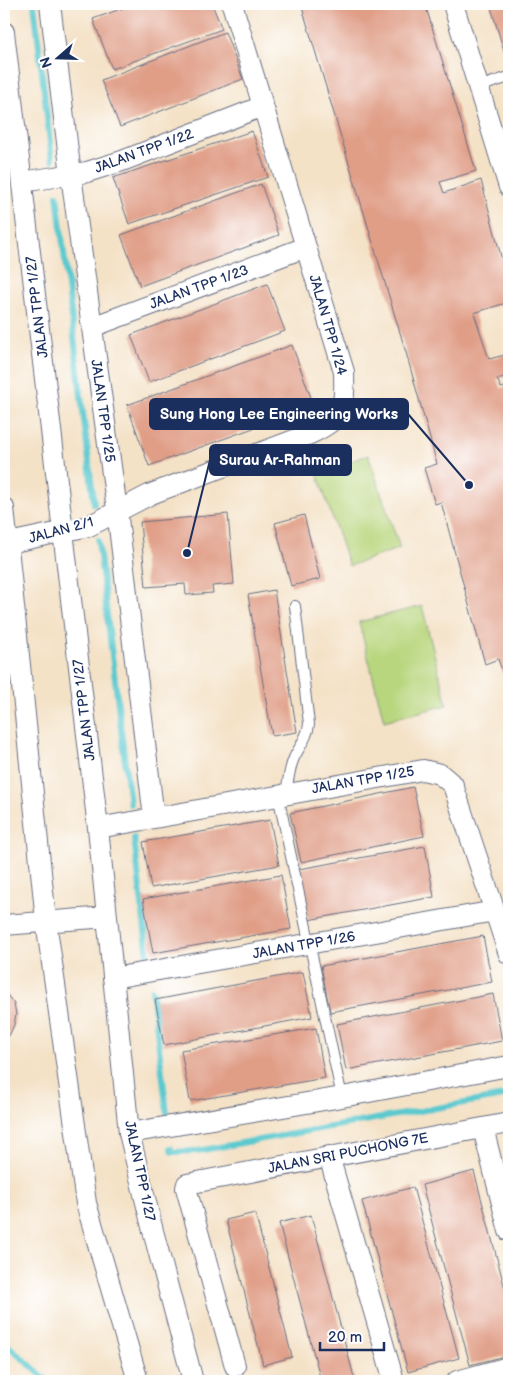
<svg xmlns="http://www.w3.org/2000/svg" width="513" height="1385" font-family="'Balsamiq Sans',sans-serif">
  <rect width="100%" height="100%" fill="#fff"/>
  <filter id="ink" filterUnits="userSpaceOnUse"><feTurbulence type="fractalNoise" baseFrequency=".02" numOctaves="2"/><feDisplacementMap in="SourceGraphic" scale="10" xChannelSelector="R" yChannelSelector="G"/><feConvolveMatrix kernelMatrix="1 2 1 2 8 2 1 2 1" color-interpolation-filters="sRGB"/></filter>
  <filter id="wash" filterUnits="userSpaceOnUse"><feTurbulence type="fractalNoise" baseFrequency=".0096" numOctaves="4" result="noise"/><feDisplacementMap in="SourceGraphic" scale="20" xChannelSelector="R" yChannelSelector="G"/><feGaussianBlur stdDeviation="1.12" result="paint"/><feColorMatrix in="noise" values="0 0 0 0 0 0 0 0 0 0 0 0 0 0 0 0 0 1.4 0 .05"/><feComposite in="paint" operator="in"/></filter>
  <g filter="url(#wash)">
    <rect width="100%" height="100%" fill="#f4e2c7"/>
    <path fill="#b8d67d" stroke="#6a826e" d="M368,455l32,93 -51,18 -32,-93z
      M422,606l25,99 -63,16 -25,-99z"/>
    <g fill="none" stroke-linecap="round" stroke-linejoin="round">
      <path stroke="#5cc9cf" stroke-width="6" d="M34,4l18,156
        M57,195l37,309
        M98,540l32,264
        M134,838l14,118
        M152,990l15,123
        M171,1148l1,4 25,-1 312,-56
        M4,1342l44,39"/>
    </g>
    <g id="blocks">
      <path fill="#e09e87" d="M134,4h78l10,25 -110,40 -19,-50z
        M301,4h124l51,167 -36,11 4,11 37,-13 28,107v15l-35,11 15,46 20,-5v22l-12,3 4,9 8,-2v305l-11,-32 -13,5 -44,-162 -6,2 -11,-36 13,-4 -30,-108z
        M490,4h19v49l-4,2z
        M225,32l18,47 -123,48 -19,-47z
        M252,131l16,46 -139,47 -16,-46z
        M261,184l18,51 -139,51 -19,-51z
        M267,284l18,47 -136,51 -18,-47z
        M292,345l22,61 -165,60 -22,-61z
        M228,514l6,70 -22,2 1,7 -27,2 -1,-11 -39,3 -6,-65z
        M304,515l16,64 -29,7 -16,-63z
        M274,590l23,142 -25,4 -24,-141z
        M413,787l11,49 -123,26 -11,-49z
        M270,820l9,45 -128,23 -8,-46z
        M425,846l9,51 -126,23 -9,-51z
        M281,875l10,54 -138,24 -10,-54z
        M483,936l9,46 -162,30 -9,-46z
        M303,972l9,45 -148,28 -9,-45z
        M4,991l10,13 2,10 -2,11 -5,11 -5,5z
        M493,994l9,47 -156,29 -9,-46z
        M316,1028l9,50 -135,23 -9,-51z
        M474,1171l35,133v51l-39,10 -48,-180z
        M413,1187l46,171 -51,14 -46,-171z
        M255,1213l37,144 -29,8 -37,-145z
        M311,1215l44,166h-34l-42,-158z"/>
    </g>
  </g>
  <g filter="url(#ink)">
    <use href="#blocks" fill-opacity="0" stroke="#676e83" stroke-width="1"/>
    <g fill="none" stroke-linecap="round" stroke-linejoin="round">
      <g stroke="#676e83" stroke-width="12">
        <path id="lane" d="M478,87l31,-10
          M286,794c2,-12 3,-25 8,-36 5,-11 14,-21 15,-34l-14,-118
          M278,795l64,302"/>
      </g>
      <g stroke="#676e83" stroke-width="22">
        <path id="street" d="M50,4l21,171 46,335 37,308
          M453,4l56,183
          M4,32l94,796 31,305 24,98 40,150
          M22,182l65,-10 35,-11 141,-55
          M92,327l214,-80
          M4,508l42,413 40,282 52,178
          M4,544l85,-18 62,-32 159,-60c34,-16 35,-26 34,-62l-112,-368
          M98,828l325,-58 17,4 13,11 56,169
          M4,925l103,-8
          M113,978l382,-67
          M483,1128l26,103
          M129,1133l213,-36 167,-31
          M329,1156l65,225
          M235,1366l-49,-178 1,-4 322,-61
          M457,1381l52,-14"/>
      </g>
      <use href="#lane" stroke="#fff" stroke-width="10"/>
      <use href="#street" stroke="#fff" stroke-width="20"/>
    </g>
  </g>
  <g text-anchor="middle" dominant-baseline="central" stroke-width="4" stroke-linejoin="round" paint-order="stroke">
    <g font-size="14" fill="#1b2f5e" stroke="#fff">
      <text transform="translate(144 151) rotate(-20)">JALAN TPP 1/22</text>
      <text transform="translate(199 287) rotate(-20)">JALAN TPP 1/23</text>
      <text transform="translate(37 307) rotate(-97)">JALAN TPP 1/27</text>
      <text transform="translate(328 325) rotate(74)">JALAN TPP 1/24</text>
      <text transform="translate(103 411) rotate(82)">JALAN TPP 1/25</text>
      <text transform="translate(61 530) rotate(-15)">JALAN 2/1</text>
      <text transform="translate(84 710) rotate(-97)">JALAN TPP 1/27</text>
      <text transform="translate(363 780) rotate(-10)">JALAN TPP 1/25</text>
      <text transform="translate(304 945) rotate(-10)">JALAN TPP 1/26</text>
      <text transform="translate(348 1153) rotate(-11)">JALAN SRI PUCHONG 7E</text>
      <text transform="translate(140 1171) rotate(78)">JALAN TPP 1/27</text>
    </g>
  </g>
  <path fill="none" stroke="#1b2f5e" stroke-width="2" d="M469 485L408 414M187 553L210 460"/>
  <g fill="#1b2f5e" stroke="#fff" stroke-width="2">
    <circle cx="469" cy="485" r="5"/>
    <circle cx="187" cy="553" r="5"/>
  </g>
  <g fill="#1b2f5e" stroke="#1b2f5e" stroke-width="2">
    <rect x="150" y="399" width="258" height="30" rx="5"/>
    <rect x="210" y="445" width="141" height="30" rx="5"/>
  </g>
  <g font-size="15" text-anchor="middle" font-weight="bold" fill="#fff">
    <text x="279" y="419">Sung Hong Lee Engineering Works</text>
    <text x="280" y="465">Surau Ar-Rahman</text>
  </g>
  <rect width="513" height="1385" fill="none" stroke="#fff" stroke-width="20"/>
  <g transform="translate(58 58) rotate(250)" stroke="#ffffff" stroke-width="4" paint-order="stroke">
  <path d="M0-4L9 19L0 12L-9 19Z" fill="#1b2f5e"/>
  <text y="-8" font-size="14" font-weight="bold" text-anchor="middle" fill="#1b2f5e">N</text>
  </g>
  <path d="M320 1342v8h64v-8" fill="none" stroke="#1b2f5e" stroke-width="2.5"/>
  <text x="328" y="1342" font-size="15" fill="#1b2f5e" stroke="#ffffff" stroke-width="4" paint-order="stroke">20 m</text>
</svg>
